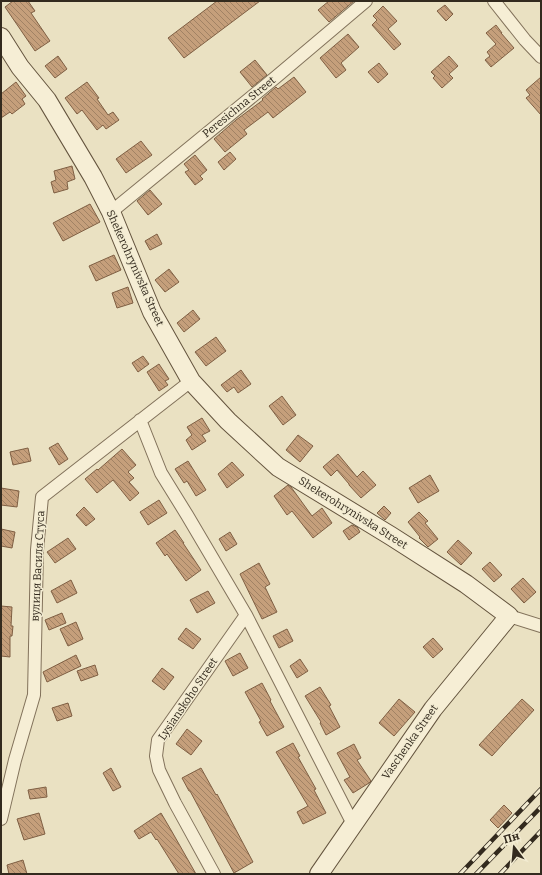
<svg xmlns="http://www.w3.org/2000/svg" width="542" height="875" font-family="Bitter,serif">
  <defs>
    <pattern id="building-back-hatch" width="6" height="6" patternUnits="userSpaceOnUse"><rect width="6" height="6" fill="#c59f7b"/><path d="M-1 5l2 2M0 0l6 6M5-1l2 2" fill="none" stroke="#a18264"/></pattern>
  </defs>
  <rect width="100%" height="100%" fill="#eae1c2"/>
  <path fill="url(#building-back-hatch)" stroke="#7f5f43" d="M13,1h15l7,10 -4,2 19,28 -15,10 -30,-44z
    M217,1h43l-76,57 -16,-20z
    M329,1h25l-25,21 -11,-12z
    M445,5l8,9 -7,7 -9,-10z
    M383,6l14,15 -9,8 13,15 -7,6 -22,-25 5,-5 -4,-4z
    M496,25l6,8h-1l13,15 -23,19 -6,-7 5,-4 -3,-4 9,-8 -10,-11z
    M348,34l11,13 -18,16 5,7 -10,8 -16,-20z
    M58,56l9,13 -12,9 -10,-12z
    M449,56l9,10 -9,8 4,4 -11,10 -9,-10 2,-2 -4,-4z
    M255,60l12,15 -15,12 -12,-15z
    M379,63l9,11 -10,9 -10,-11z
    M294,77l12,15 -33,26 -5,-6 -24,18 3,4 -22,18 -11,-13 22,-19 27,-20 -1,-1 14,-12 2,2z
    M541,77v38l-15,-17 4,-3 -4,-5z
    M16,82l10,14 -4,3 3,5 -13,10 -2,-2 -9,6v-24z
    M87,82l12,16 -2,1 11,16 5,-3 6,8 -13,9 -3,-4 -6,5 -15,-20 -5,4 -12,-16z
    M141,141l11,14 -26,18 -10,-14z
    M230,152l6,7 -12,11 -6,-8z
    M195,155l12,15 -7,6 3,3 -8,6 -10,-13 4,-2 -5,-6z
    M72,166l3,13 -8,3 1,7 -14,4 -3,-11 5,-2 -2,-9z
    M150,190l12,14 -14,11 -11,-14z
    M90,204l10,18 -37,19 -10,-18z
    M157,234l5,10 -12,6 -5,-9z
    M114,255l7,15 -25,11 -7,-15z
    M169,269l10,13 -14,10 -10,-12z
    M128,287l5,16 -16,5 -5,-15z
    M193,310l7,9 -16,13 -7,-9z
    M216,337l10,14 -20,15 -11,-14z
    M143,356l6,8 -11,8 -6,-9z
    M159,364l10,15 -4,2 3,4 -9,6 -12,-19z
    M241,370l10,14 -13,9 -4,-6 -7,5 -6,-7z
    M282,396l14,19 -13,10 -14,-19z
    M202,418l8,13 -8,4 4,6 -14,9 -6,-10 6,-5 -5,-8z
    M298,435l15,11 -13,16 -14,-12z
    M58,443l10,16 -9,6 -10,-17z
    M28,448l3,13 -18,4 -3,-13z
    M122,449l14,16 -8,7 6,6 -5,4 10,11 -9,8 -17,-21 -16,13 -12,-14 12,-10 1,1z
    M338,454l19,23 6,-6 13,14 -15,13 -12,-13v-1l-12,-14 -6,6 -8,-9z
    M188,461l18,29 -10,6 -9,-15 -3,2 -9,-14z
    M232,462l12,13 -17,13 -9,-14z
    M430,475l9,16 -21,12 -9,-15z
    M288,485l3,2 21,29 10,-8 10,15 -19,15 -21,-27 -5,4 -13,-19z
    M1,488l18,3 -2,16 -16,-2z
    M159,500l8,13 -19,12 -8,-13z
    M384,506l7,7 -6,7 -8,-7z
    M84,507l11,12 -9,7 -10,-11z
    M419,512l9,9 -3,2 13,16 -10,8 -9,-9 1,-1 -12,-15z
    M352,525l5,2 3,5 -11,8 -6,-9z
    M1,529l14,3 -3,16 -11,-2z
    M175,530l9,13h-1l18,27 -15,11 -19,-27 -2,2 -9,-13z
    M230,532l7,12 -11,7 -7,-12z
    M68,538l8,11 -21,14 -8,-11z
    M458,540l14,13 -11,12 -14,-13z
    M490,562l12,13 -8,7 -12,-13z
    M259,563l11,21 -5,3 12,25 -15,7 -22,-45z
    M523,578l13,14 -12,11 -13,-14z
    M71,580l6,13 -20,10 -6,-12z
    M208,591l7,12 -18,10 -7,-13z
    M1,606l11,1 -1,19h2l-1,10h-2v21l-9,-1z
    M62,613l4,10 -17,7 -4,-10z
    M76,622l7,17 -15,7 -8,-17z
    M186,628l15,11 -8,10 -15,-10z
    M287,629l6,12 -14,7 -6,-12z
    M433,638l10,11 -10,9 -10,-11z
    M240,653l8,15 -15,8 -8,-15z
    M76,655l5,11 -34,16 -4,-10z
    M300,659l8,12 -11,7 -7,-12z
    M95,665l3,10 -17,6 -4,-10z
    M162,668l12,9 -10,13 -12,-9z
    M262,683l9,17 -1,1 14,26 -17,9 -8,-14 2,-1 -16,-29z
    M320,687l11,18 -2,1 11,21 -14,8 -6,-12 1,-1 -16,-26z
    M399,699l16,13 -21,24 -15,-13z
    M522,699l12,11 -42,46 -13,-11z
    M68,703l4,13 -15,5 -5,-13z
    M187,729l15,12 -11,14 -15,-11z
    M293,743l7,13 -2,1 18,32 -2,1 12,23 -23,11 -6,-12 11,-6 -32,-54z
    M354,744l7,14 -4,2 14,21 -2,2 -16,10 -9,-13 6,-3 -13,-24z
    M111,768l10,19 -8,4 -10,-18z
    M201,768l15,27 1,-1 36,68 -19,11 -44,-82h-1l-7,-13z
    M46,787l1,10 -17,2 -2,-9z
    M504,805l8,8 -14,15 -8,-8z
    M39,813l6,21 -21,6 -7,-21z
    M161,813l10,17 25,44h-17l-22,-35 -1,1 -5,-8 -12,7 -5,-8z
    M23,860l4,14h-18l-2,-9z"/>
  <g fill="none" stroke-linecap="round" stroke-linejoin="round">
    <g stroke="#82725b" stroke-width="14">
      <path id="street" d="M494,1l31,39 16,17
        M111,212l165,-135 90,-76
        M140,420l21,53 26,42 59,100 107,209
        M509,616l32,10
        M1,819l14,-59 19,-65 3,-145 5,-53 149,-116
        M214,874l-39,-71 -16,-33 -3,-14 2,-16 88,-125"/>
    </g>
    <g stroke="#64543e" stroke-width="20">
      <path id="secondary" d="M1,37l19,30 27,33 46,77 18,35 41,100 39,69 37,40 50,46 113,69 75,48 43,32 -76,93 -114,165"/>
    </g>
    <use href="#street" stroke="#f6eed5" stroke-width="12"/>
    <use href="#secondary" stroke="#f6eed5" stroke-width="18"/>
    <g stroke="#332a1e" stroke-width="4.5">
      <path id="rail" d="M460,874l81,-85
        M476,874l65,-67
        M500,874l41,-43"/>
    </g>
    <use href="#rail" stroke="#f2ebd1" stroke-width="3" stroke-dasharray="9" stroke-linecap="butt"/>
  </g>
  <g text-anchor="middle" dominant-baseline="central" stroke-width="3" stroke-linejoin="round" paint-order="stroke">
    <g font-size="11" fill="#332a1e" stroke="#f2ebd1">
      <text transform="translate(239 107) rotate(-39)">Peresichna Street</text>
      <text transform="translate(135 268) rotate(66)">Shekerohrynivska Street</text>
      <text transform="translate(353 513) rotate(32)">Shekerohrynivska Street</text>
      <text transform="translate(38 566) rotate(-87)">вулиця Василя Стуса</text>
      <text transform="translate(188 699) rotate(-56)">Lysianskoho Street</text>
      <text transform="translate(410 742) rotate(-55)">Vaschenka Street</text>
    </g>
  </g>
  <rect width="542" height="875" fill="none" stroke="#332a1e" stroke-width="4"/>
  <g transform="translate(514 847) rotate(344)" stroke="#f2ebd1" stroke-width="3" paint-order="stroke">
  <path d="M0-3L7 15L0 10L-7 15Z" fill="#332a1e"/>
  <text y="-6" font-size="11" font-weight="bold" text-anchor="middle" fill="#332a1e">Пн</text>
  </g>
</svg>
